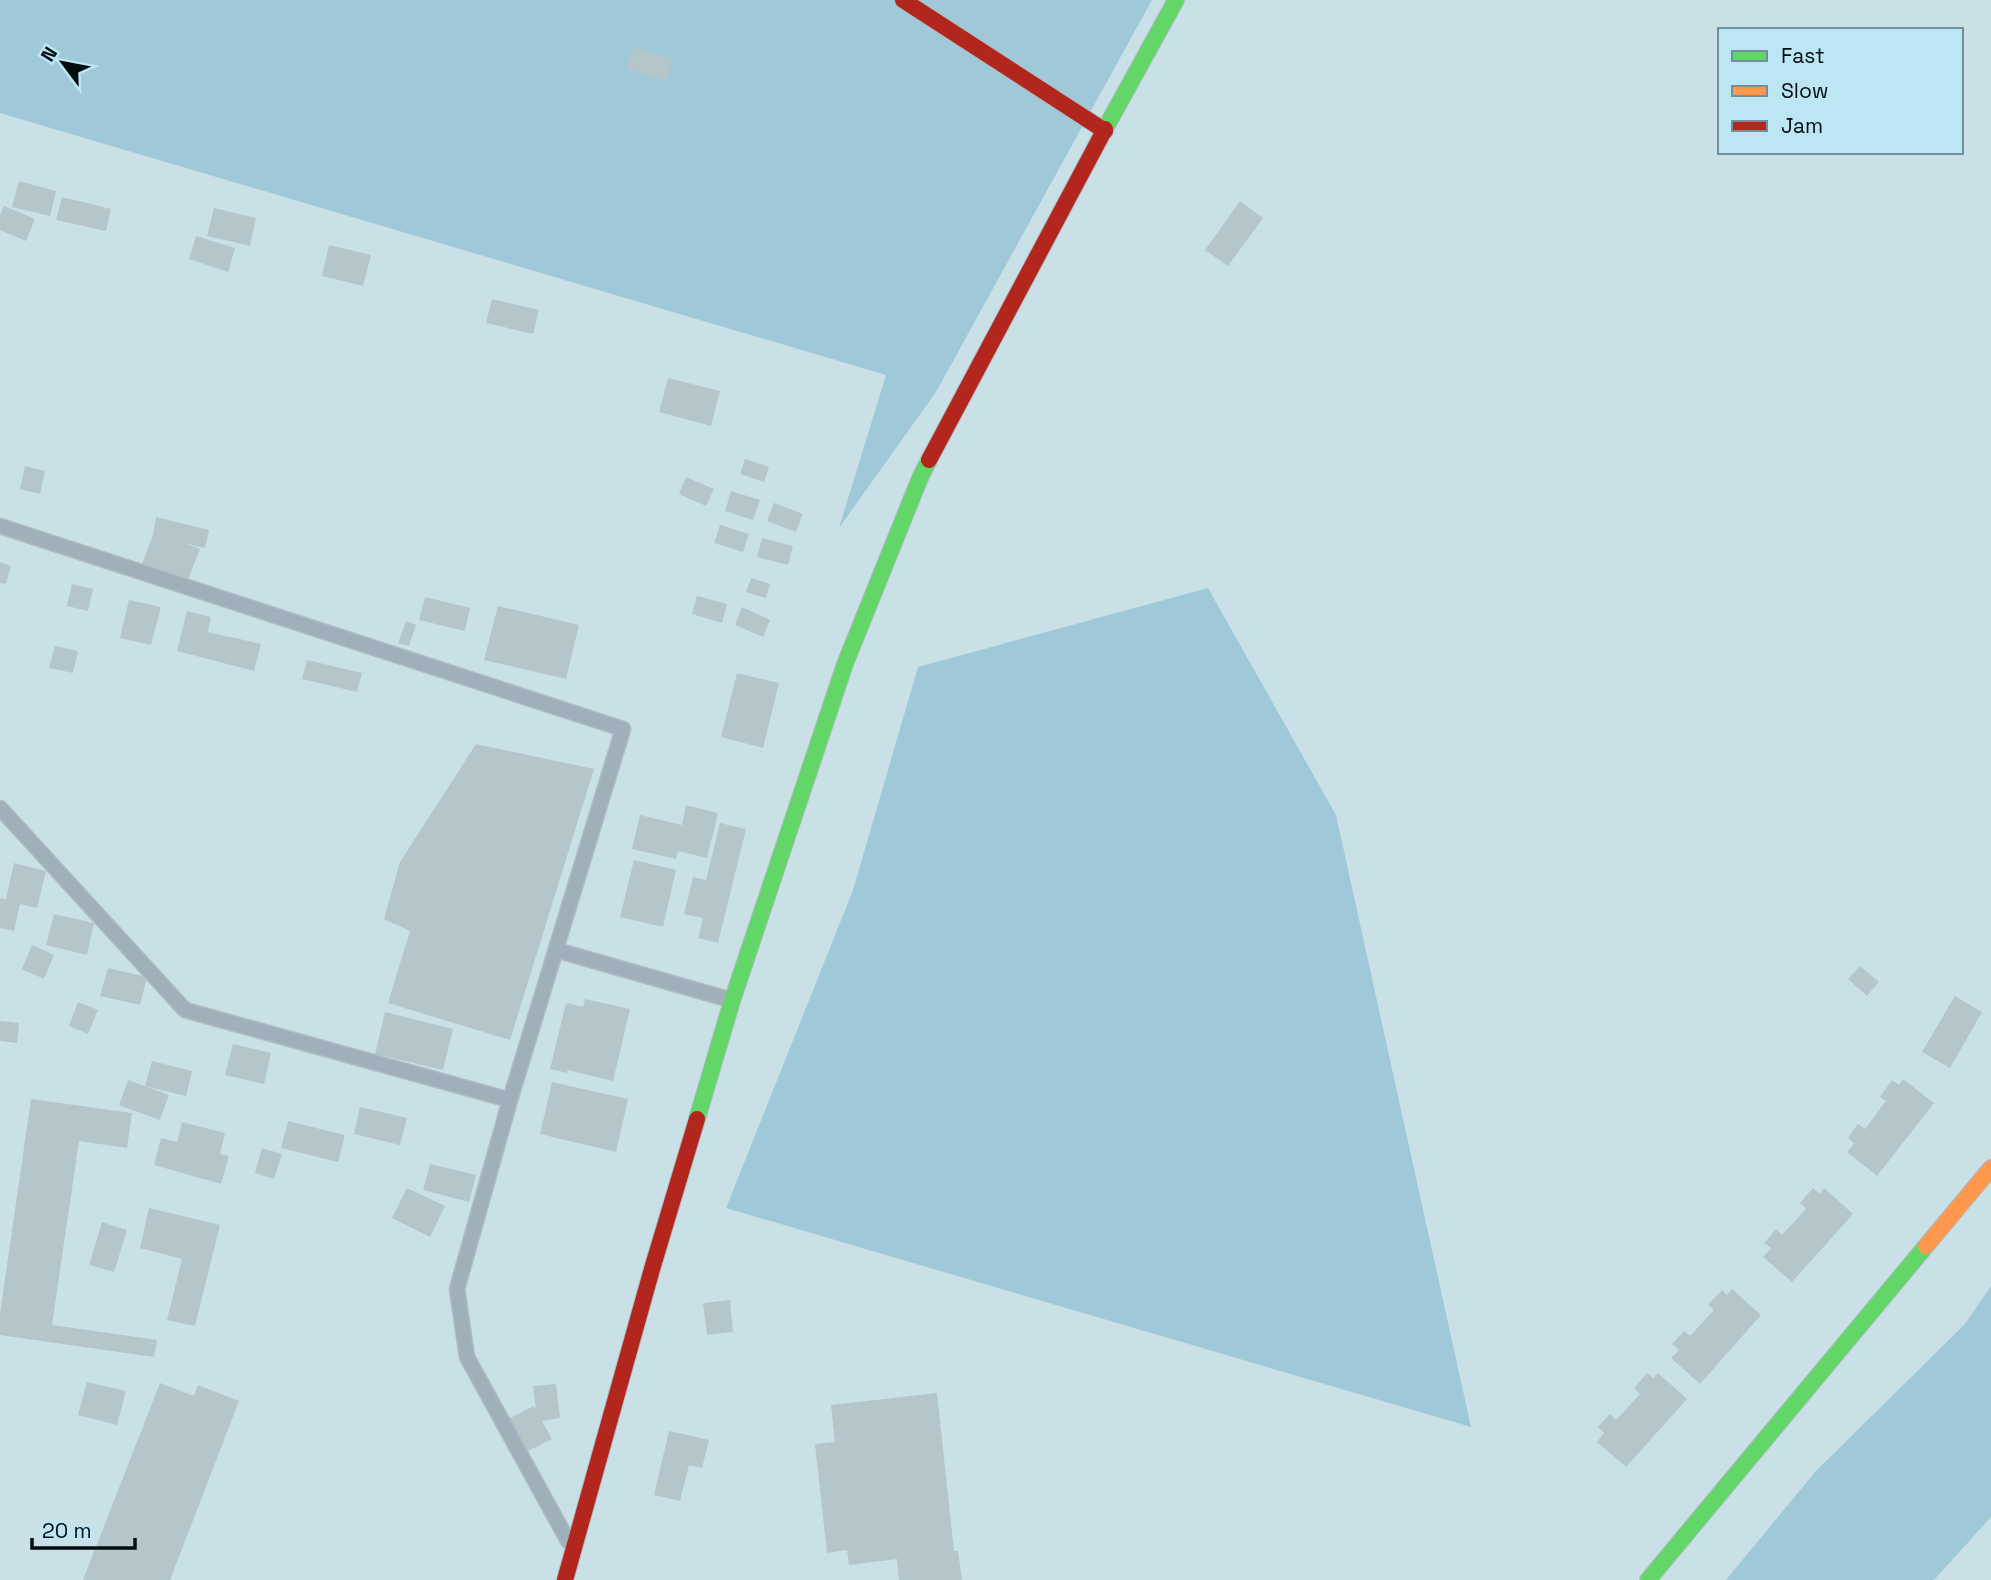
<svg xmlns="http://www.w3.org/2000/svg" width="1991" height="1580" font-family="'Space Grotesk',sans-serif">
  <rect width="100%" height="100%" fill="#cae0e7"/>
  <path fill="#9fc9d8" d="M0,0h1152l-216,392 -97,136 47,-153 -886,-262z
    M1208,588l128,227 135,612 -745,-219 127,-318 65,-223z
    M1991,1286v231l-57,63h-208l89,-108 150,-148z"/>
  <path fill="#b4c6ca" d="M634,47l39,12 -7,22 -39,-12z
    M19,181l37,10 -6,25 -38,-9z
    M62,197l49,12 -5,22 -50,-11z
    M1240,201l23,17 -35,48 -23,-16z
    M4,206l31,13 -9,22 -26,-11v-14z
    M214,208l42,10 -6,28 -43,-10z
    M196,236l39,12 -7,24 -39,-13z
    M329,245l42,10 -8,31 -41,-10z
    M492,299l47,11 -6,24 -47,-11z
    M668,378l52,13 -9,35 -52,-14z
    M745,459l24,8 -5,15 -24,-8z
    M25,466l20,5 -5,23 -20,-5z
    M686,477l28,12 -8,17 -27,-12z
    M731,491l29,9 -7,20 -28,-9z
    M774,503l29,11 -7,18 -29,-11z
    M156,517l53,13 -4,18 -21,-5 16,6 -13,33 -45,-18 11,-29z
    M720,525l29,9 -6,18 -29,-9z
    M762,538l31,8 -5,19 -31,-8z
    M0,562l11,4 -5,18 -6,-1z
    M751,578l19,6 -4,14 -20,-6z
    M72,584l21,5 -5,22 -21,-5z
    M697,596l30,8 -5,19 -30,-9z
    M425,597l45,11 -5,23 -46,-11z
    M129,600l32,7 -10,38 -31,-7z
    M498,606l81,19 -13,54 -82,-19z
    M742,607l28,13 -7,17 -28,-12z
    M187,611l24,6 -3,15 53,12 -7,27 -77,-20z
    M406,621l10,4 -7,21 -11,-3z
    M55,646l23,5 -5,22 -24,-5z
    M307,660l55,13 -5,19 -55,-13z
    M737,673l42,10 -16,65 -42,-11z
    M476,744l118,25 -84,271 -122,-37 22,-72 -26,-12 16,-57z
    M686,805l32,8 -11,45 -29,-7 -2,8 -44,-10 8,-34 42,10z
    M720,823l26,6 -28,114 -20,-5 5,-20 -19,-4 9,-37 13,3z
    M634,860l42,10 -13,57 -43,-10z
    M14,863l32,8 -9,37 -17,-4 -6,27 -14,-3v-30l6,1z
    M54,914l40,9 -7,32 -41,-10z
    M32,945l22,10 -10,24 -22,-10z
    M1860,966l19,16 -12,14 -19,-17z
    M108,968l39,9 -7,28 -40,-9z
    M1955,996l27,16 -32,56 -28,-16z
    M585,999l45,10 -17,72 -45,-11 -1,3 -17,-4 16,-66 17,4z
    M78,1002l20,8 -10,24 -19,-8z
    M385,1012l68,17 -10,41 -68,-16z
    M0,1021l19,2 -2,20 -17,-2z
    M233,1044l38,9 -7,31 -39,-9z
    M152,1061l40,10 -6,25 -41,-10z
    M1903,1079l31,24 -57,73 -30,-24 7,-9 -6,-5 10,-14 7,5 21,-28 -6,-4 12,-17 7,5z
    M128,1080l41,15 -9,25 -41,-15z
    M552,1082l76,17 -12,53 -76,-18z
    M31,1099l101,14 -5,35 -48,-7 -27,184 105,15 -3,17 -154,-22v-21z
    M360,1107l47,11 -7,27 -46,-11z
    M288,1121l57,14 -7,27 -57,-14z
    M182,1122l43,11 -5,21 9,2 -8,28 -67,-19 7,-27 16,4z
    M262,1148l20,6 -8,25 -19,-6z
    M430,1164l46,11 -7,27 -46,-12z
    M407,1188l38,18 -15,31 -38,-19z
    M1813,1188l7,6 4,-6 29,26 -61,68 -29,-25 8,-9 -7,-5 12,-14 6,6 24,-26 -6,-6z
    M149,1208l71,17 -25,101 -28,-6 15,-61 -42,-11z
    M102,1222l25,8 -13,42 -25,-7z
    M1732,1289l29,26 -61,69 -29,-26 8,-8 -7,-6 12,-13 6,5 24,-26 -6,-5 14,-15 5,5z
    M730,1300l3,32 -26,3 -4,-32z
    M1647,1373l6,5 5,-5 29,26 -61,68 -29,-25 7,-9 -6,-6 12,-13 6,6 24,-26 -6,-6z
    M87,1382l39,9 -9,34 -39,-10z
    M160,1383l34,13 4,-11 41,16 -69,179h-87z
    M556,1384l4,34 -18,3 10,18 -28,14 -18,-33 28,-14 2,3 -3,-23z
    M937,1393l17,158h4l4,29h-63l-2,-21 -48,6 -2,-15 -20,3 -12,-109 20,-2 -4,-37z
    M669,1431l40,9 -7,28 -13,-3 -9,36 -26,-6z"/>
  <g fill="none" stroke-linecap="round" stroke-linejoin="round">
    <g stroke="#adbdc2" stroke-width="17">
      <path id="lane" d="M0,526l623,203 -113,371 -325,-90 -185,-202
        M556,950l175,50
        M510,1100l-53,189 10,68 101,184"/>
    </g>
    <g stroke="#adbdc2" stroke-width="18">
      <path id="fast" d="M1105,129l71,-129
        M697,1119l35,-118 113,-337 75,-186 9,-18
        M1648,1580l278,-334"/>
    </g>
    <g stroke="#adbdc2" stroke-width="18">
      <path id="slow" d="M1926,1246l65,-78"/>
    </g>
    <g stroke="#adbdc2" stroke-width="18">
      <path id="jam" d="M903,0l202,131
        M929,460l176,-331
        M565,1580l87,-311 45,-150"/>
    </g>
    <use href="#lane" stroke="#9fb0ba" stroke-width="14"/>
    <use href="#fast" stroke="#63d668" stroke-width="16"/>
    <use href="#slow" stroke="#ff974d" stroke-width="16"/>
    <use href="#jam" stroke="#b3261e" stroke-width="16"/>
  </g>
  <rect x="1718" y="28" width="245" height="126" fill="#bde6f4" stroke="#728f9a" stroke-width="2"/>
  <rect x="1732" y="51" width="35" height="10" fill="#63d668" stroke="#728f9a" stroke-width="2"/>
  <text x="1781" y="63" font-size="21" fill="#020d12">Fast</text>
  <rect x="1732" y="86" width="35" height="10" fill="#ff974d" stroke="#728f9a" stroke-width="2"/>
  <text x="1781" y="98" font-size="21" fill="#020d12">Slow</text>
  <rect x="1732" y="121" width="35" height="10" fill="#b3261e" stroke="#728f9a" stroke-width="2"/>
  <text x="1781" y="133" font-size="21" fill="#020d12">Jam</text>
  <g transform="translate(63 63) rotate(302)" stroke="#bde6f4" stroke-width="5" paint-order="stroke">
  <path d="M0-5L12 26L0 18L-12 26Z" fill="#020d12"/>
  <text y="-10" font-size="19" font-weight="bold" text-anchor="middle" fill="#020d12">N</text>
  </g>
  <path d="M32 1538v10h103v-10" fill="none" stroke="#020d12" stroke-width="3.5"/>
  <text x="42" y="1538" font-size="21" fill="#020d12" stroke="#bde6f4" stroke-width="5" paint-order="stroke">20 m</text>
</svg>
